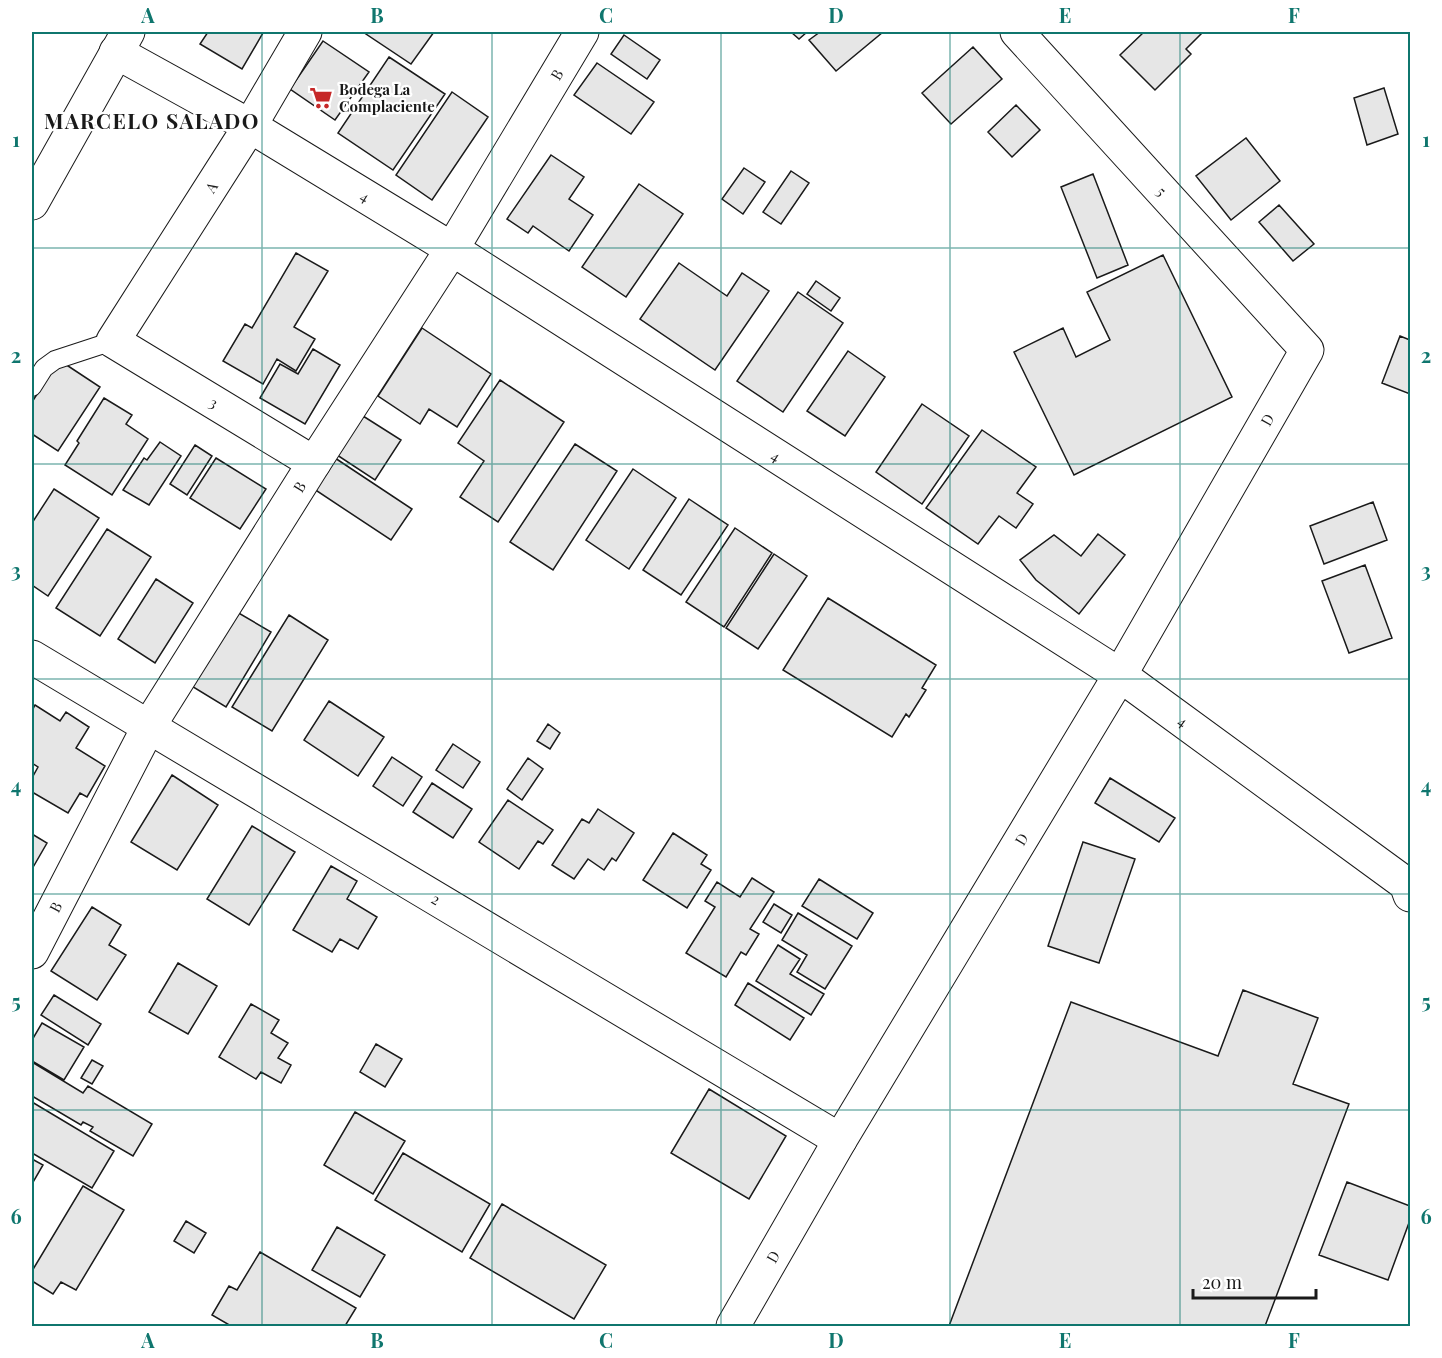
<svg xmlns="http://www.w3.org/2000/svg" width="1442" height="1358" font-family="'Playfair Display',serif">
  <rect width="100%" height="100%" fill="#fff"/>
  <path fill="#e6e6e6" stroke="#1a1a1a" stroke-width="1.5" d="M208,32h52l3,1 -21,36 -42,-25z
    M363,32h71l-23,32z
    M791,32h16l-8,7z
    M820,32h63l-47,39 -27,-31z
    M1144,32h59l-17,17 5,5 -36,36 -35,-35z
    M624,35l36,25 -13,19 -36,-25z
    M323,41l46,31 -34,48 -45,-31z
    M973,47l29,32 -51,45 -29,-31z
    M389,57l56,37 -52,76 -55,-37z
    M597,63l57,39 -23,32 -57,-39z
    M1384,88l14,46 -31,11 -13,-47z
    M452,92l36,25 -56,83 -36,-25z
    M1016,105l24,25 -28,27 -24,-25z
    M1246,138l34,43 -49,39 -35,-44z
    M551,155l33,22 -15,22 24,16 -24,36 -36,-25 -5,7 -21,-14z
    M744,168l21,14 -22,32 -21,-15z
    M791,171l18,12 -28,41 -18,-12z
    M1093,174l35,91 -31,13 -36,-91z
    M639,184l44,30 -57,83 -44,-30z
    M1279,205l35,39 -21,17 -34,-39z
    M296,253l32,18 -34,56 21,12 -19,32 -19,-12 -14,25 -40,-23 22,-37 7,4z
    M1163,255l69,142 -158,78 -60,-123 49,-24 13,29 34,-17 -23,-48z
    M679,263l48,33 15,-23 27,18 -54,79 -75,-51z
    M816,281l24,17 -9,13 -24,-17z
    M798,292l45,31 -60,89 -46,-31z
    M422,328l69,46 -34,53 -28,-18 -9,15 -42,-28z
    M1400,336l10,4v54l-28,-11z
    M313,349l27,16 -35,59 -45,-26 20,-34 18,10z
    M848,351l37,26 -40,59 -38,-25z
    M59,360l41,27 -42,64 -26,-17v-32z
    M500,380l64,42 -66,100 -38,-25 24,-36 -26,-18z
    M104,398l28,17 -6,9 22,15 -36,56 -47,-30 14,-22 -2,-2z
    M922,404l47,32 -47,68 -46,-32z
    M363,416l38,24 -26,40 -38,-25z
    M982,430l54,37 -19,26 16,11 -17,24 -17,-12 -21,28 -52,-36z
    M160,442l21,14 -32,49 -26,-15 21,-32 3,2z
    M575,444l42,27 -64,99 -43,-28z
    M195,445l17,11 -25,39 -17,-11z
    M216,458l50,31 -26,40 -50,-31z
    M335,458l77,51 -21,31 -77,-51z
    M633,469l43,29 -47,71 -43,-29z
    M54,489l45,29 -51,78 -16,-11v-62z
    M689,499l39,26 -47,70 -38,-25z
    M1373,502l14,38 -63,24 -14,-38z
    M735,528l37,25 -48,74 -38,-25z
    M107,529l44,28 -51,79 -44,-28z
    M1098,534l27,21 -46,59 -43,-34 -16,-20 34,-25 27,21z
    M774,554l33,22 -49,73 -32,-21z
    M1365,565l27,73 -43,15 -27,-72z
    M156,579l37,24 -38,60 -37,-24z
    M828,598l108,67 -14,23 4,2 -17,27 -3,-3 -14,23 -109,-67z
    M230,608l41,24 -45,75 -41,-25z
    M289,615l39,25 -56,91 -40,-24z
    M329,701l55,36 -26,39 -54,-36z
    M35,705l25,16 6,-9 23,15 -13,21 29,18 -18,31 -7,-4 -12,20 -36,-21v-14l6,-11 -6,-4v-52z
    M548,724l12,9 -10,16 -13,-8z
    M453,744l27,18 -17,26 -27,-18z
    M392,757l30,20 -19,29 -30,-20z
    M528,758l15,11 -21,31 -15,-11z
    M172,775l46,30 -41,65 -46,-28z
    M1110,778l65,40 -16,24 -64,-39z
    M432,783l40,26 -19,29 -40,-26z
    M508,800l45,30 -10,14 -5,-3 -19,28 -40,-27z
    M598,809l36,24 -18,28 -4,-3 -8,12 -16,-11 -14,20 -22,-14 30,-46 7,4z
    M252,826l43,26 -46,73 -42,-26z
    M673,833l34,22 -6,9 10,6 -24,38 -44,-28z
    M32,834l15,9 -15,26z
    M1083,842l52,17 -36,104 -51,-17z
    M331,866l26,15 -10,18 30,18 -19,32 -18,-10 -8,13 -39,-22z
    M752,878l22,14 -24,37 9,5 -13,21 -5,-3 -15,25 -40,-24 29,-46 -10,-6 12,-19 23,15z
    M819,879l54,34 -16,26 -55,-33z
    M774,904l18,11 -11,18 -18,-11z
    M92,907l29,18 -12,20 17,10 -29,45 -46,-29z
    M798,913l54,33 -27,43 -28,-17 10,-17 -25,-15z
    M778,945l22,14 -10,15 34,20 -13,21 -55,-34z
    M178,963l39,23 -29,48 -39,-22z
    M748,983l56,35 -14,22 -55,-35z
    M1243,990l75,28 -25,66 56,20 -84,222h-316l122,-324 147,54z
    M54,995l47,29 -13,21 -47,-30z
    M251,1004l28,16 -8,13 17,10 -10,15 13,7 -10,18 -20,-11 -5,7 -37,-22z
    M42,1023l42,24 -20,33 -32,-19v-21z
    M376,1044l26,15 -17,28 -25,-15z
    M92,1060l11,6 -11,18 -11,-6z
    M32,1062l51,31 5,-7 64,38 -19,32 -43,-25 3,-4 -10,-5 -2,3 -49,-29z
    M709,1089l77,47 -37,63 -78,-46z
    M32,1102l82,49 -22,37 -60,-35z
    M355,1112l50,29 -32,53 -49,-29z
    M403,1153l87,51 -28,48 -87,-52z
    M32,1159l11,6 -11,19z
    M1347,1182l63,24v14l-22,60 -69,-25z
    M83,1186l41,24 -48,80 -15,-8 -8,12 -21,-13v-10z
    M502,1204l104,61 -32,54 -104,-61z
    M186,1221l20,12 -12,20 -20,-12z
    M337,1227l48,28 -25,42 -48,-27z
    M260,1252l96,56 -11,18h-114l-19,-11 17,-29 8,4z"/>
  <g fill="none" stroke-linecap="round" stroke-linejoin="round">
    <g stroke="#1a1a1a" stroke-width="20">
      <path id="lane" d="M32,387l12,-19 11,-8 58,-19"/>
    </g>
    <g stroke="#1a1a1a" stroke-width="35">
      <g id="street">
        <path id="s1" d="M305,32l-55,94 -137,215 201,122"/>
        <path id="s2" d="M32,657l808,483"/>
        <path id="s3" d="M32,952l117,-226 165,-263 138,-214 130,-217"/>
        <path id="s4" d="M733,1326l107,-186 280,-465 187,-325 -290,-318"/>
      </g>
    </g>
    <g stroke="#1a1a1a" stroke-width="35">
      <g id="secondary">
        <path id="s5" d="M116,52l134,74 202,123 668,426 286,209 4,11"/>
      </g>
    </g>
    <g stroke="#1a1a1a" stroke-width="35">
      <path id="primary" d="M32,203l96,-171"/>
    </g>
    <use href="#lane" stroke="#fff" stroke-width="18"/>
    <use href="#street" stroke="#fff" stroke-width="33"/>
    <use href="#secondary" stroke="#fff" stroke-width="33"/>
    <use href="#primary" stroke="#fff" stroke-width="33"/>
  </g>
  <path fill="none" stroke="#0f766e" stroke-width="1.5" stroke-opacity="0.55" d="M262,32v1294M492,32v1294M721,32v1294M950,32v1294M1180,32v1294M32,248h1378M32,464h1378M32,679h1378M32,894h1378M32,1110h1378"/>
  <defs>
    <g id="supermarket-bare" transform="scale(1.8)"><path d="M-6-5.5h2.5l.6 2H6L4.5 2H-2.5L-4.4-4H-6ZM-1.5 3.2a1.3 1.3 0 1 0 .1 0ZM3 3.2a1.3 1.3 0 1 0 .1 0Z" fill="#c62828" stroke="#fff" stroke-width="2.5" paint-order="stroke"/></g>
  </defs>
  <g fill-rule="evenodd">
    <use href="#supermarket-bare" x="321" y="98"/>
  </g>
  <g text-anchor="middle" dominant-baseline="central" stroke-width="4.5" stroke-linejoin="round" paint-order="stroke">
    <g font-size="15" fill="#1a1a1a" stroke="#fff">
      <text stroke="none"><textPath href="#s3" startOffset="1023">B</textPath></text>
      <text transform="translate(211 187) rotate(-58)">A</text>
      <text transform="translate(1162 191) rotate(48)">5</text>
      <text stroke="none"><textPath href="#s5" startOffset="288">4</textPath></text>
      <text stroke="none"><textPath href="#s1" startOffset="482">3</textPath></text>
      <text stroke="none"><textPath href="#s4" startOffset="1052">D</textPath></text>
      <text stroke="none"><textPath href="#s5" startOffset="774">4</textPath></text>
      <text stroke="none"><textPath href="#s3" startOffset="537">B</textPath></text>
      <text stroke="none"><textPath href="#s5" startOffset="1260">4</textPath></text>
      <text stroke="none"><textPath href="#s4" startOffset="566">D</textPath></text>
      <text stroke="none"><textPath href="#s2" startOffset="471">2</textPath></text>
      <text stroke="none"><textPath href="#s3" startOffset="51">B</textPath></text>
      <text stroke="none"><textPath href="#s4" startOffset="80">D</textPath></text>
    </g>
    <g font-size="15" font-weight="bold" fill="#1a1a1a" stroke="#fff" text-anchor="start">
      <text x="339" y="89">Bodega La<tspan x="339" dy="17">Complaciente</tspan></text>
    </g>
    <g font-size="21" font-weight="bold" letter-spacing="1.5" fill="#1a1a1a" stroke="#fff">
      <text x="152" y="120">MARCELO SALADO</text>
    </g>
  </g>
  <rect width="1442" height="1358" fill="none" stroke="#ffffff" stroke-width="66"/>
  <path d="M1193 1289v9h123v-9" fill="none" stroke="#1a1a1a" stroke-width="3"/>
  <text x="1202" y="1289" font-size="18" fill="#1a1a1a" stroke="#ffffff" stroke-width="4.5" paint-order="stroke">20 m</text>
  <rect x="33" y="33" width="1376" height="1292" fill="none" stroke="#0f766e" stroke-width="2"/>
  <g font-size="20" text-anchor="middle" font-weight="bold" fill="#0f766e">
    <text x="148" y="23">A</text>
    <text x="377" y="23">B</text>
    <text x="606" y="23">C</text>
    <text x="836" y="23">D</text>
    <text x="1065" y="23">E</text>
    <text x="1294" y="23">F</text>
    <text x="16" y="147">1</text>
    <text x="1426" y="147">1</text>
    <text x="16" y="363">2</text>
    <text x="1426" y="363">2</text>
    <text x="16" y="578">3</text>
    <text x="1426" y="578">3</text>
    <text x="16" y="793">4</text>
    <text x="1426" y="793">4</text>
    <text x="16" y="1009">5</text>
    <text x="1426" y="1009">5</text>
    <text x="16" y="1224">6</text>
    <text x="1426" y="1224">6</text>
    <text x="148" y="1348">A</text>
    <text x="377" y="1348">B</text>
    <text x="606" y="1348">C</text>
    <text x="836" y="1348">D</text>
    <text x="1065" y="1348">E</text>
    <text x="1294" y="1348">F</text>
  </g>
</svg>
